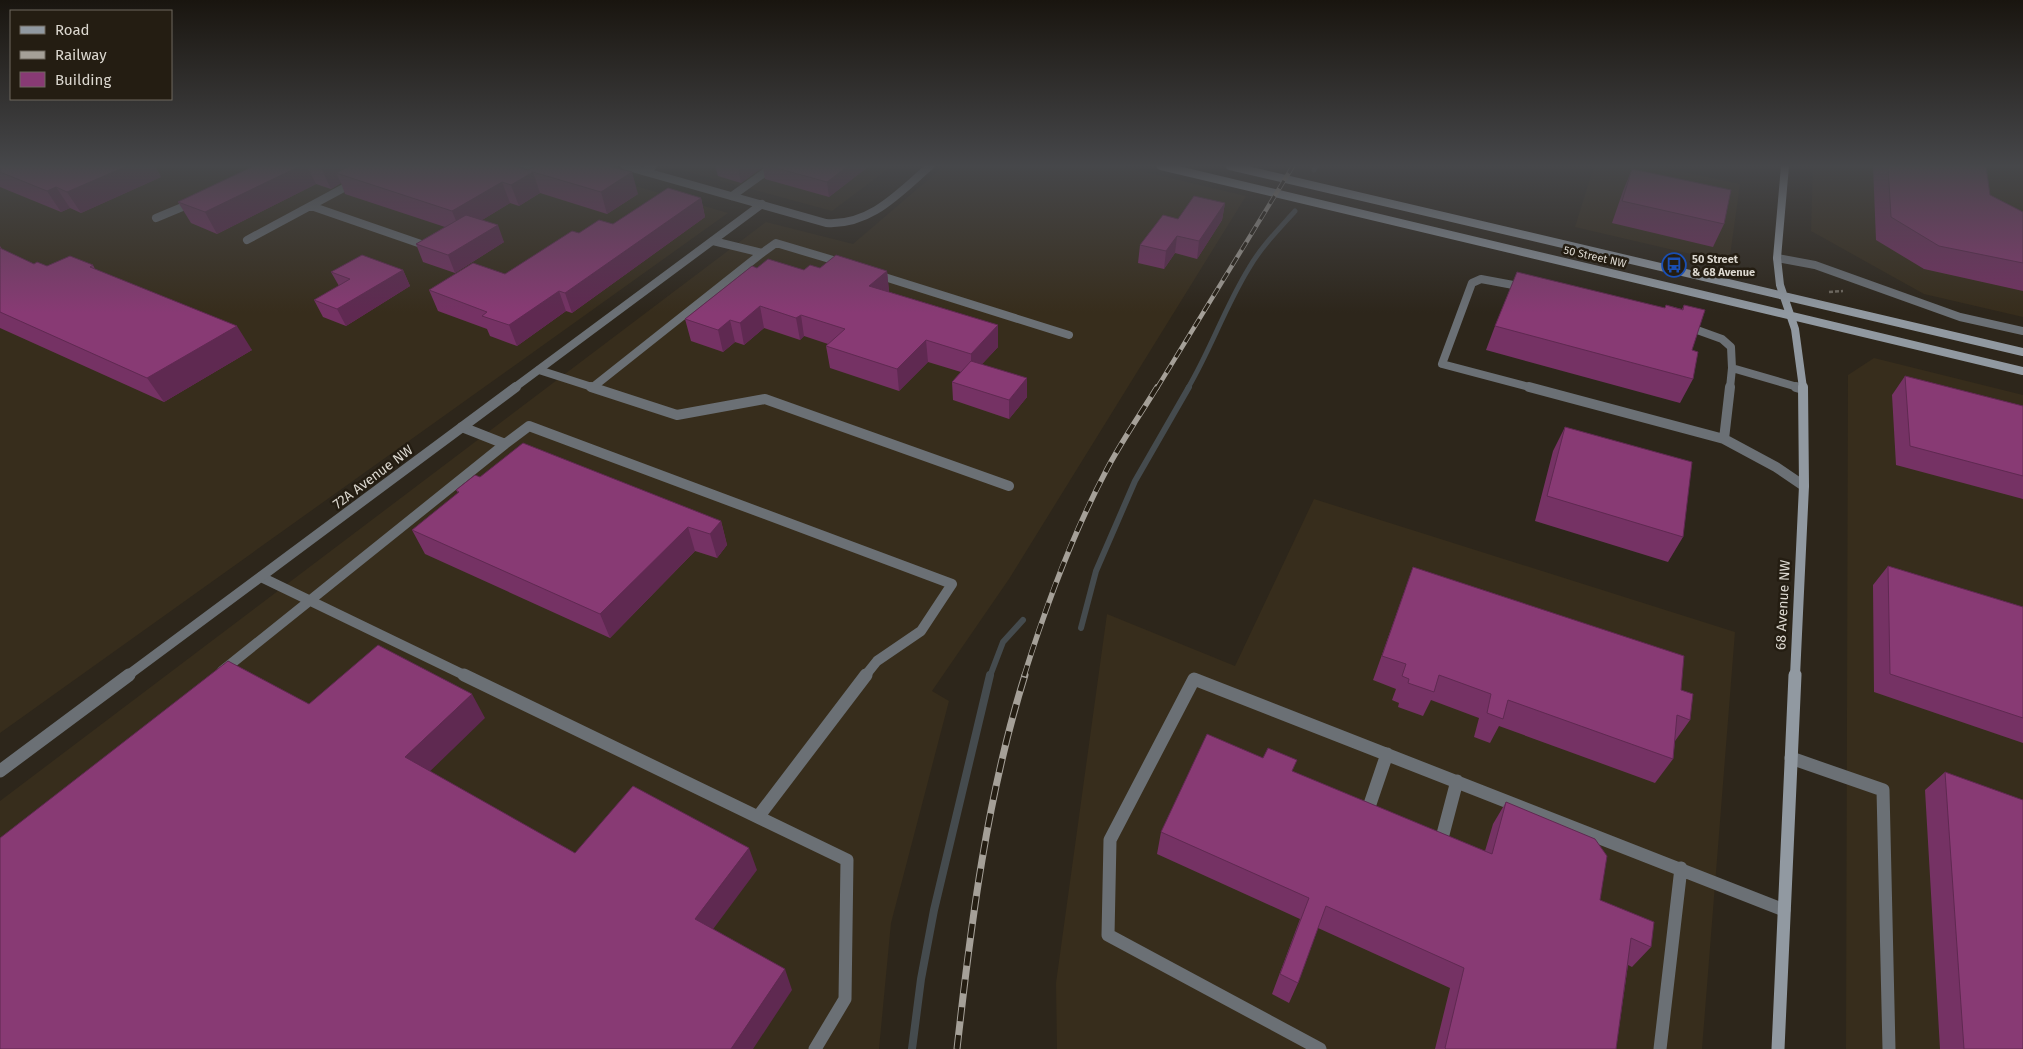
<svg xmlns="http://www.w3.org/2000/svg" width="2023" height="1049" font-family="'Fira Sans',sans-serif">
  <rect width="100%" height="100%" fill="#2d261b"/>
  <path fill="#372d1c" d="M0,166h567l161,47 -728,520z
    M667,166h225l-60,45z
    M944,166h176l126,30 -237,383 -77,112 17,10 -58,222 -12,126h-879v-248l766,-579 87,22z
    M1594,166h61l85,18 -11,79 -154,-36z
    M1813,166h210v151l-99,-23 -113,-63z
    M1874,358l149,37v654h-177l2,-674z
    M1314,499l421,133 -33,417h-645l-1,-66 51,-369 128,52z"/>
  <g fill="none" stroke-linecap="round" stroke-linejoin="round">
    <path stroke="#454b4e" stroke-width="5" d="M1314,170l2,-4
      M1188,388c23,-39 37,-81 61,-120 12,-21 30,-39 46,-57"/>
    <path stroke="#454b4e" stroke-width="6" d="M1081,628l15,-57 39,-90 54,-94
      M990,676l13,-34 20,-22"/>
    <path stroke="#454b4e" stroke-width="8" d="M912,1049l9,-70 13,-69 56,-235"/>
    <path stroke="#706a60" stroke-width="2.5" stroke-dasharray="4 2" stroke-linecap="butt" d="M1829,292l14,-1"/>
    <path stroke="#6b7075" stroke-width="8" d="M519,166l23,7
      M644,171l9,-5
      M732,196l42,-30
      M311,206l110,38
      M156,218l36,-15
      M247,240l106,-57
      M762,253l14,-10 67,20
      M875,274l194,61
      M1524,287l-43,-8 -9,4 -30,81 91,24
      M1686,326l36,13 9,8 1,21
      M539,370l56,18
      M593,387l169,-134 -49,-12
      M1730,388l2,-20 69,20"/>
    <path stroke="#6b7075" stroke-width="10" d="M591,387l86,28 88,-16 244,87
      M1529,387l195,52
      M1730,387l-6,52 52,28 28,19
      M1796,387l7,2
      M505,444l24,-18 423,158 -31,47 -44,30 -12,15
      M261,577l205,99
      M222,671l283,-227 -43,-17"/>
    <path stroke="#6b7075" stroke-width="13" d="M464,675l383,185 -2,139 -30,50
      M1791,758l92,32 6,259
      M1369,807l18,-53
      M758,817l108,-142
      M1442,838l15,-57
      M1320,1049l-212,-114 2,-95 84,-161 590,231
      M1660,1049l21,-181"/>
    <path stroke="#6b7075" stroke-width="8" d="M625,166l201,57c44,3 73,-30 104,-57
      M1777,258l38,7 145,52 63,14
      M514,388l248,-184"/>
    <path stroke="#6b7075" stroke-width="10" d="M127,676l389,-289"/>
    <path stroke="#6b7075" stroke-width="13" d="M0,771l129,-96"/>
    <path stroke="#9199a1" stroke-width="8" d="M1161,166l862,205
      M1230,166l793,186
      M1785,166l-8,92 3,27 15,44 8,59"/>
    <path stroke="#9199a1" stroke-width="10" d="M1795,676l9,-190 -1,-99"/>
    <path stroke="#9199a1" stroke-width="13" d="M1778,1049l17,-374"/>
    <g stroke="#a5a098" stroke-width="4.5">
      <path id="rail-far2" d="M1157,388l136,-222"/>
    </g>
    <g stroke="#a5a098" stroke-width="5.5">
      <path id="rail-far1" d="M1024,676c22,-70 47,-139 82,-205 15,-29 34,-56 51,-84"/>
    </g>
    <g stroke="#a5a098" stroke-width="7">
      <path id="rail" d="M957,1049c14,-126 30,-253 68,-374"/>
    </g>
    <use href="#rail-far2" stroke="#241d12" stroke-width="3" stroke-dasharray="9" stroke-linecap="butt"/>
    <use href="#rail-far1" stroke="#241d12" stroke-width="4" stroke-dasharray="11" stroke-linecap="butt"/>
    <use href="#rail" stroke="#241d12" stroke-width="5" stroke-dasharray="14" stroke-linecap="butt"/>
  </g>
  <path fill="#753264" d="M0,166h155l6,11 -80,36 -11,-5 -9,4 -61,-25z
    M254,166h261l13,4 110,24 -31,20 -67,-21 -21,13 -9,-3 -28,17 22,22 -49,31 -32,-11 -7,-18 29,-17 -100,-33 -4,-11 -10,6 -15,-5 -99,50 -26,-11 -13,-21z
    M715,166h154l-40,31 -64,-18 -2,-12 -22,16 -23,-7z
    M1873,166h113l4,29 33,17v79l-99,-22 -48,-29z
    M1632,169l92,55 -11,23 -101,-24 11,-32z
    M701,198l4,19 -133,96 -6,-2 -49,35 -27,-10 -3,-7 -49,-18 -9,-21 76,-16 74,-41 34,-9z
    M1225,203l-3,17 -25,39 -22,-6 -11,16 -26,-6 2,-18 38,-26z
    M0,246l2,3 32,15 13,2 46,-1 2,4 157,81 -88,52 -164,-74z
    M757,268l47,2 16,-2 67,3 2,21 109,33v22l-16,17 45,33 -18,22 -56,-19 -1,-18 9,-10 -33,-10 -29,29 -69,-23 -4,-22 2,-2 -24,-8 -4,4 -36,-12 -20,17 -9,-3 -12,10 -32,-11 -6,-22z
    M403,270l7,16 -64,40 -23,-9 -9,-17 25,-14 -8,-14z
    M1666,305l16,4 2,-4 8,45 1,29 -13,24 -194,-53 9,-24 170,-18z
    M1905,376l118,30v93l-127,-34 -4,-70z
    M1565,427l118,110 -15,25 -133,-41 18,-70z
    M456,490l265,31 6,24 -10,13 -22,-7 -85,87 -185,-84 -13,-24 46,-37z
    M1888,566l135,41v136l-149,-51 -1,-107z
    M1413,567l268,123 9,30 -15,21 -2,18 -18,24 -156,-57 -9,17 -16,-6 5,-19 -48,-18 -8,16 -25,-9 1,-4 -7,-3 4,-11 -23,-9z
    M1293,772l192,79 8,-27 13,-22 94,98 51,47 -19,20 -4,-2 -12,84h-181l15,-61 -132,-60 -20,55 -9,20 -17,-9 28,-75 -143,-65 4,-22z
    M1945,772l78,277h-83l-15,-259z"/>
  <path fill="#5f2951" d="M127,166h28l6,11 -80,36 -14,-21z
    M300,166h7l9,18 -99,50 -12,-22z
    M324,166h50l-38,7 5,10 -10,6 -10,-21z
    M741,166h22v1l-22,16 -3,-15z
    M848,166h21l-40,31 -2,-15z
    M533,172l7,21 -21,13 -8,-21z
    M632,172l6,22 -31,20 -6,-22z
    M502,182l8,21 -49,30 -9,-22z
    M56,187l14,21 -9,4 -14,-21z
    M701,198l4,19 -133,96 -7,-20z
    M1225,203l-3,17 -25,39 2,-18z
    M498,225l6,17 -49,31 -7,-18z
    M1177,236l-2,17 -11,16 2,-18z
    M403,270l7,16 -64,40 -9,-17z
    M887,271l2,21 -20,-6z
    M559,291l7,20 -49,35 -8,-21z
    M760,306l4,22 -20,17 -4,-22z
    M801,315l3,21 -4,4 -4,-22z
    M730,320l5,22 -12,10 -5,-22z
    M998,325v22l-27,29v-22z
    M237,326l15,24 -88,52 -17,-24z
    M926,340l2,22 -29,29 -2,-22z
    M1027,378v19l-18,22v-19z
    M721,521l6,24 -10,13 -7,-24z
    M688,527l7,24 -85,87 -10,-24z
    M472,694l13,24 -64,62 -16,-23z
    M749,848l8,22 -52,70 -10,-21z
    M785,969l7,21 -39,59h-22z"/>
  <path fill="#883a74" stroke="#5f2951" d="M0,166h127l-60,26 -11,-5 -9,4 -47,-19z
    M254,166h46l-95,46 -27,-10z
    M315,166h9l-3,2z
    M349,166h166l13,4 7,-4h74l23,6 -31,20 -68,-20 -22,13 -9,-3 -50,29 -116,-38z
    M732,166h9l-3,2z
    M769,166h79l-21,16z
    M1888,166h98l4,29 33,17v51l-84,-17 -48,-29z
    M1632,169l99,21 -7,34 -102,-23z
    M668,188l33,10 -136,95 -6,-2 -50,34 -27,-9 5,-4 -58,-22 44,-27 32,11 67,-43 7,2 20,-13 14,4z
    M1194,196l31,7 -26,38 -22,-5 -11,15 -26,-6 23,-30 15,4z
    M466,215l32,10 -50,30 -32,-11z
    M0,248l34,16 3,-2 10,4 23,-10 23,9 -3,2 147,59 -90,52 -147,-66z
    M362,255l41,15 -66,39 -23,-9 36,-21 -19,-7z
    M836,255l51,16 -18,15 129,39 -27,29 -45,-14 -29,29 -71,-23 19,-17 -44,-14 -5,3 -36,-12 -20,17 -10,-3 -12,10 -33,-11 67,-53 5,2 11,-9 36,11 6,-5 10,3z
    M1517,272l148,36 1,-3 17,5 1,-5 21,5 -13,40 6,2 -5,27 -198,-53z
    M971,361l56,17 -18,22 -57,-18z
    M1905,376l118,30v70l-113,-30z
    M1565,427l127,35 -9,75 -136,-41z
    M523,443l198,78 -11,13 -22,-7 -88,87 -188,-84 47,-38 -3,-2 19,-15 5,2z
    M1888,566l135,41v111l-133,-44z
    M1413,567l271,89 -3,34 12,4 -3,26 -13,-5 -4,44 -165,-59 -5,19 -16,-6 4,-19 -52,-19 -5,17 -26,-9 1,-4 -7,-3 4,-12 -24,-8z
    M378,645l94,49 -67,63 170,96 58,-67 116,62 -54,71 90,50 -54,80h-731v-211l228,-177 81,43z
    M1207,734l56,24 5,-10 29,12 -5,11 200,83 14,-52 89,37 12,17 -7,44 54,22 -3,25 -20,-9 -15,111h-170l-1,-1 19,-80 -138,-62 -28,77 -18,-9 29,-76 -148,-66z
    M1945,772l78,28v249h-59z"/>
  <linearGradient id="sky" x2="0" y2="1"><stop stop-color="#19150f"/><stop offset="0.53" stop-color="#46474a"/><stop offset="1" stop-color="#46474a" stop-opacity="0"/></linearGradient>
  <rect width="2023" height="313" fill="url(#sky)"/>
  <defs>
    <g id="bus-ring" transform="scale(1.25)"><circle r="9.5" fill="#241d12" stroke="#1a4fb4" stroke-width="1.5"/><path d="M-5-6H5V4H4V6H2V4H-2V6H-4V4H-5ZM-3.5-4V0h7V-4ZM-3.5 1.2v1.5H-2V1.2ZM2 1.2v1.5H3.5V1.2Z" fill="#1a4fb4"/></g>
  </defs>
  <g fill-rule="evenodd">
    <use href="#bus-ring" x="1674" y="265"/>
  </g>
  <g text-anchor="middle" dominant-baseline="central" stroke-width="5" stroke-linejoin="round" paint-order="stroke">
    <g font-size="11" fill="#dcd8d0" stroke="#241d12">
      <text transform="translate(1595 257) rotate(13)">50 Street NW</text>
    </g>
    <g font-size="11" font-weight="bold" fill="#dcd8d0" stroke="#241d12" text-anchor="start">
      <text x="1692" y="259">50 Street<tspan x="1692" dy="13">&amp; 68 Avenue</tspan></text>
    </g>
    <g font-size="14" fill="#dcd8d0" stroke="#241d12">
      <text transform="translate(373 477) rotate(-37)">72A Avenue NW</text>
      <text transform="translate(1783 605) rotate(-87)">68 Avenue NW</text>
    </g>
  </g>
  <rect x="10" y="10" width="162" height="90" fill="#241d12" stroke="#6e685e"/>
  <rect x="20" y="26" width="25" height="8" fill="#9199a1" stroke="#6e685e"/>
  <text x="55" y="35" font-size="15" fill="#dcd8d0">Road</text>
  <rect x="20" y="51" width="25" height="8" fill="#a5a098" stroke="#6e685e"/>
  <text x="55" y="60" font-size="15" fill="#dcd8d0">Railway</text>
  <rect x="20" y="72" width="25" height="15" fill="#883a74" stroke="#6e685e"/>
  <text x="55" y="85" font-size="15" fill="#dcd8d0">Building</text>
</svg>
